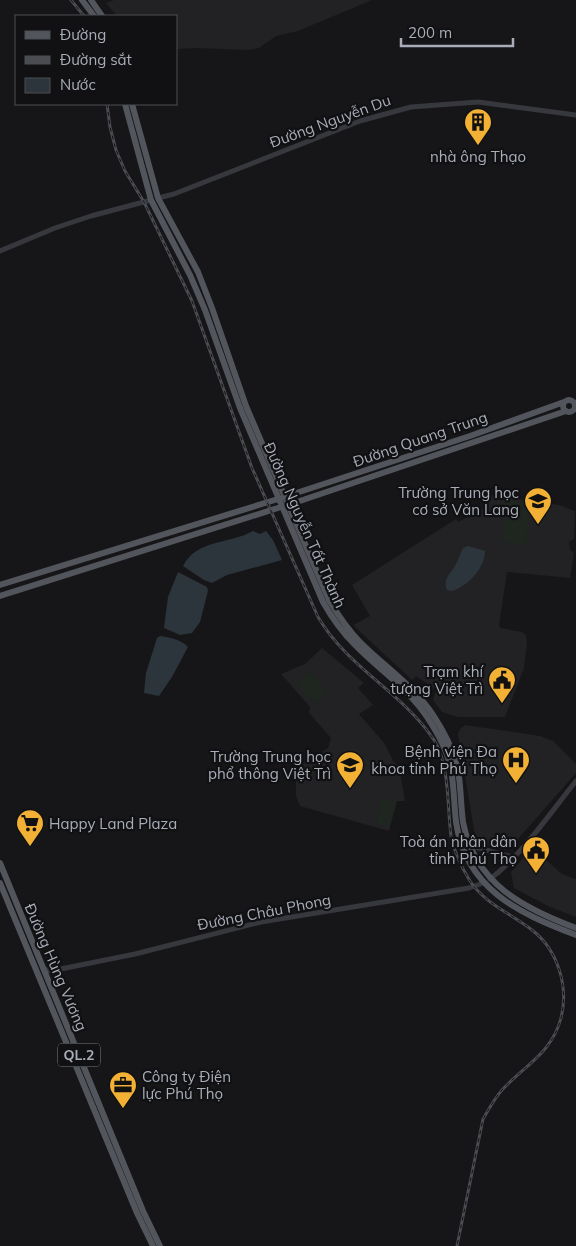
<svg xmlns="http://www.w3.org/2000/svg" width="576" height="1246" font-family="Mulish,sans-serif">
  <rect width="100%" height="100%" fill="#161618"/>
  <path fill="#222225" d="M114,0h258l-74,31 -22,5 -17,12 -10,2 -53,-2 -20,1v-33h-59l-11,-13z
    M490,495l69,10 16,6 -1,28 -5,3 1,8 4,3 -4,25 -63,-6 -8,53 1,3 22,4 4,3 1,7 -3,26 -19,49h-47l-16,-5 -9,-12 3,-10 -20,-14 -4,4 -59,-55 17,-9 -18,-31 104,-66 2,3 31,-17 -5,-9z
    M322,648l42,35 -6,5 15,17 -14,9 26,30 8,17 6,6 6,34h-8l-8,30 -89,-25 -4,-10v-14l4,-14 3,-4 25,-16 3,-10 -22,-25 1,-6 -29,-33 24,-10z
    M465,725l75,11 13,5 23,23v9l-66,75 -5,2 -26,-7 -3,-2 -18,-107 2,-5z
    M532,848l30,26 14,5v38l-26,-10 -36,-19 -3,-16z"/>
  <path fill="#1e261f" d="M506,500l24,2 -4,42 -23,-2z
    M310,671l18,21 -14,12 -18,-21z
    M382,798l14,4 -7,25 -13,-3z"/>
  <path fill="#2c353c" d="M253,531l7,3 6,-3 7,9 9,20 -55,15 -15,8 -8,-3 -21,-14c14,-27 47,-22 70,-35z
    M468,546l17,5c0,17 -17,35 -33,40l-5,-1c-5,-12 5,-17 9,-26 3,-5 4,-11 7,-16z
    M178,572l29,15 1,4 -8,31 -8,11 -12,2 -16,-7 4,-31z
    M160,636c9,1 22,4 28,11l-16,30 -13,19 -15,-3 2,-20 11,-35z"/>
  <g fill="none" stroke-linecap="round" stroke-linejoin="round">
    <path stroke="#37383d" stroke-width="5" d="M158,198l16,-4 186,-73 51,-14 67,-5 98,13
      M0,251l55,-23 36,-12 60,-16
      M471,846l42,11
      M490,879c31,-23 61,-67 86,-98
      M44,969l7,2 84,-17 126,-32 208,-34 14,-5"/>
    <path stroke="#53555c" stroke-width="6" d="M82,0l12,16
      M91,0l11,16
      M125,104l26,96 39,75 15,35 35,98 83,194c9,16 19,30 32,43 23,24 54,44 72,72 11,17 20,32 24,52 3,17 3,35 5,53 10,67 62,91 120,113
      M132,104l26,94 40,74 14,36 34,98 83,194c9,15 19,30 31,42 24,24 54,44 73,73 12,18 23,39 26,62 2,15 2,30 4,45 12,62 60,86 113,106
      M563 406a6 6 0 1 1 12 0a6 6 0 1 1-12 0Z
      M284,497l186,-61 94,-34
      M288,505l278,-94
      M0,585l278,-86
      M0,596l281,-89
      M0,863l143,348 17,35
      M0,883l137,330 16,33"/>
    <g stroke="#4a4c52" stroke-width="3">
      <path id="rail" d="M71,0l13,16
        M107,104l3,23 6,23 9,21 19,31 48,99 60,167 66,149c30,51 85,76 116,123 16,25 13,67 17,96 3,16 11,32 19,45 15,23 42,33 62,49 26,20 37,57 29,88 -9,35 -37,48 -59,72 -8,9 -13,19 -19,29l-26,127"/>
    </g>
    <use href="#rail" stroke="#111113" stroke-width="1" stroke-dasharray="4" stroke-linecap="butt"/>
  </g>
  <defs>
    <g id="building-pin" transform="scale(1.4375)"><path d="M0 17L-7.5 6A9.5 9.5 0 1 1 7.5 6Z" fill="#f2b134" stroke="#111113"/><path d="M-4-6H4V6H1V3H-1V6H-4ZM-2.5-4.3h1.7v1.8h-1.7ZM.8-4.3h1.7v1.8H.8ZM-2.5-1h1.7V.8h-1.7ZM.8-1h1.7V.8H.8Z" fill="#111"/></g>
    <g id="school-pin" transform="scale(1.4375)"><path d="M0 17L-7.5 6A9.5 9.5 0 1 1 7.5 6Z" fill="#f2b134" stroke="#111113"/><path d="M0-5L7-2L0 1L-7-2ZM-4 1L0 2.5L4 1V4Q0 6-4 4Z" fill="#111"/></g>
    <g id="civic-pin" transform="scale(1.4375)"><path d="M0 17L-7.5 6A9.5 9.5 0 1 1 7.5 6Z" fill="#f2b134" stroke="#111113"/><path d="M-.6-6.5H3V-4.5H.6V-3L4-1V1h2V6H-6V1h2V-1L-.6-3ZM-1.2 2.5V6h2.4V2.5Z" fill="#111"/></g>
    <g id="hospital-pin" transform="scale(1.4375)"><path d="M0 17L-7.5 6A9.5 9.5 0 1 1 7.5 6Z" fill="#f2b134" stroke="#111113"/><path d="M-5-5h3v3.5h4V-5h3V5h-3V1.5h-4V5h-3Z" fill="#111"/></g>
    <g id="supermarket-pin" transform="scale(1.4375)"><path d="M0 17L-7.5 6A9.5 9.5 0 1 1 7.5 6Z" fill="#f2b134" stroke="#111113"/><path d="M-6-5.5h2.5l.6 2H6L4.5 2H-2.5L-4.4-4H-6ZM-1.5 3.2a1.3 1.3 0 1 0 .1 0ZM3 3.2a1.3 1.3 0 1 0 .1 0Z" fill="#111"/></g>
    <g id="office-pin" transform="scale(1.4375)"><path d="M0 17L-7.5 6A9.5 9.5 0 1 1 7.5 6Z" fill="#f2b134" stroke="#111113"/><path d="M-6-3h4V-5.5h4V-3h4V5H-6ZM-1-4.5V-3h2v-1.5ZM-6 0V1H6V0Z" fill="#111"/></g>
  </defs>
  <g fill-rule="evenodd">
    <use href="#building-pin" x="478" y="122"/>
    <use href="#school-pin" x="538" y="501"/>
    <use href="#civic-pin" x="502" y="680"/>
    <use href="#hospital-pin" x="516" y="760"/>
    <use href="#school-pin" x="350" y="765"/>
    <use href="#supermarket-pin" x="30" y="823"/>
    <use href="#civic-pin" x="536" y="850"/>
    <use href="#office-pin" x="123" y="1085"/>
  </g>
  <g text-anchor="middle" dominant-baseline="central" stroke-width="4.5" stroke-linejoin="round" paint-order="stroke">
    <rect fill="#111113" stroke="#7b7e86" stroke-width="1" x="58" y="1043.5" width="42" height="23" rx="4"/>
    <g font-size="14" font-weight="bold" fill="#a8adb8">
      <text x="79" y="1055">QL.2</text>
    </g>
    <g font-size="15" fill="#a8adb8" stroke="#111113">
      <text transform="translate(330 121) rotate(-20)">Đường Nguyễn Du</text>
      <text transform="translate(420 439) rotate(-19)">Đường Quang Trung</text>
      <text transform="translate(305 525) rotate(66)">Đường Nguyễn Tất Thành</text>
      <text transform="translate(264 912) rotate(-11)">Đường Châu Phong</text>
      <text transform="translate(56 967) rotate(67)">Đường Hùng Vương</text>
    </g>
    <g font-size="15" fill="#a8adb8" stroke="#111113" text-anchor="end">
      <text x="478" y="156" text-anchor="middle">nhà ông Thạo</text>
      <text x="519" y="492">Trường Trung học<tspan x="519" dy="17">cơ sở Văn Lang</tspan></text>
      <text x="483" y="671">Trạm khí<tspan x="483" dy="17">tượng Việt Trì</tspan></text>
      <text x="497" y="751">Bệnh viện Đa<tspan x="497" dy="17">khoa tỉnh Phú Thọ</tspan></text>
      <text x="331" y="756">Trường Trung học<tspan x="331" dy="17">phổ thông Việt Trì</tspan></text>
      <text x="49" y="823" text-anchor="start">Happy Land Plaza</text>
      <text x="517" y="841">Toà án nhân dân<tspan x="517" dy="17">tỉnh Phú Thọ</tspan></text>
      <text x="142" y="1076" text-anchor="start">Công ty Điện<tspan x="142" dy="17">lực Phú Thọ</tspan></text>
    </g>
  </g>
  <rect x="15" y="15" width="162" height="90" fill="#111113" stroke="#4d4f55"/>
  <rect x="25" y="31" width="25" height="8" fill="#53555c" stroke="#4d4f55"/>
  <text x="60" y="40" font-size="15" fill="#a8adb8">Đường</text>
  <rect x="25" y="56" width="25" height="8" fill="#4a4c52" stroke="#4d4f55"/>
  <text x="60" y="65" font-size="15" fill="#a8adb8">Đường sắt</text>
  <rect x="25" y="78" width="25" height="15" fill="#2c353c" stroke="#4d4f55"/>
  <text x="60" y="90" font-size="15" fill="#a8adb8">Nước</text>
  <path d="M401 38v8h112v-8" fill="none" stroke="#a8adb8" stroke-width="2.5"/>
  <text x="408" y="38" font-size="15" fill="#a8adb8" stroke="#111113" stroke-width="4" paint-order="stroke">200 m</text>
</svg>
